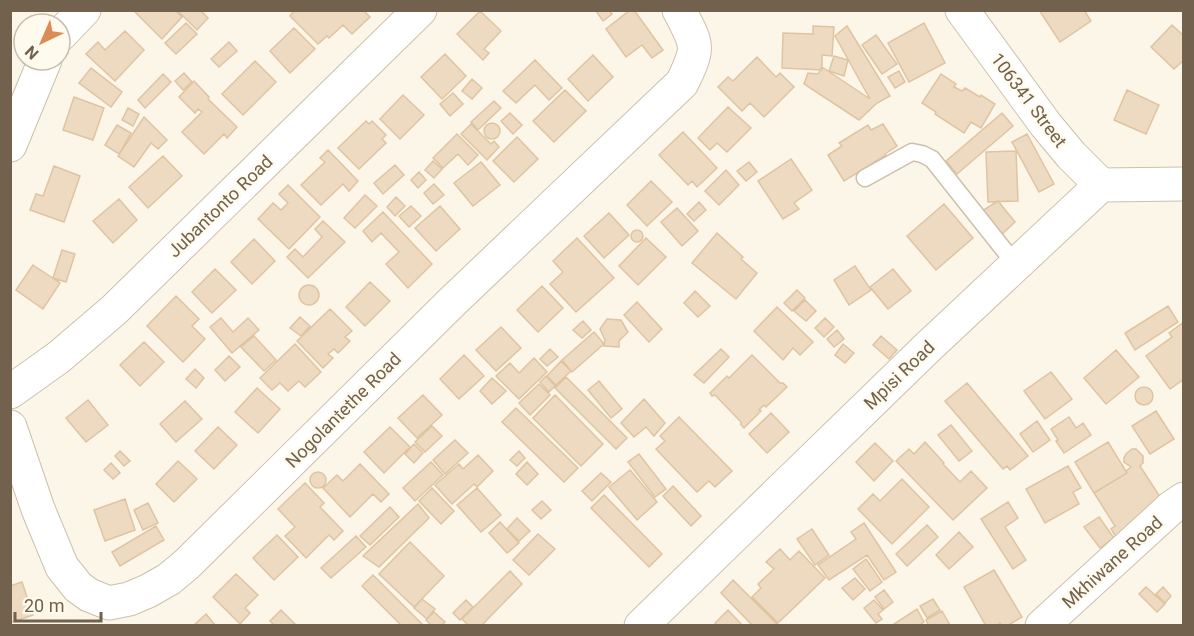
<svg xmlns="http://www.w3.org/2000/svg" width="1194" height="636" font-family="Roboto,sans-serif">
  <rect width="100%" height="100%" fill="#fbf6e7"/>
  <path fill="#eedac0" stroke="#dfc4a2" stroke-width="1.5" d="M135,10h40l7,7 -20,22 -28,-28z
    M177,10h23l8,8 -11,12z
    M295,10h68l7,7 -18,17 -9,-9 -14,13 -2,-2 -9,8 -28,-28z
    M597,10h12l3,4 -9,7 -7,-10z
    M630,10h4l29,40 -11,8 -10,-13 -16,12 -20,-28z
    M1039,10h45l7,11 -31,21z
    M480,11l21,20 -17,18 5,4 -6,7 -26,-26z
    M186,23l11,11 -21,20 -11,-11z
    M924,23l21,40 -36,19 -21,-39z
    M1172,25l12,11v24l-10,9 -23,-22z
    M813,26l21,1 -2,29 -10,-1v15l-40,-2 1,-35 30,1z
    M847,26l43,70 -13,7 -18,17 -55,-36 4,-11 10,1 4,-7 48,32 -35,-63z
    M294,28l21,21 -25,24 -20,-22z
    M125,31l19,19 -29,31 -29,-27 12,-12 7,8z
    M876,35l21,29 -15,10 -20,-29z
    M229,42l8,9 -18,16 -8,-8z
    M445,54l21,22 -24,23 -21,-22z
    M593,55l20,22 -25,24 -20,-22z
    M834,56l14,4 -4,16 -15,-5z
    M757,57l19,20 4,-4 14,14 -30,30 -14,-14 -8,8 -24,-24 10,-10 5,4z
    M535,60l27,28 -13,12 -14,-15 -19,18 -13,-12z
    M255,61l21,21 -33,33 -21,-21z
    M91,68l31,24 -11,15 -32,-24z
    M899,71l6,11 -10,6 -7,-11z
    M184,73l8,9 -9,8 -8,-9z
    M163,74l8,8 -26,26 -7,-8z
    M941,74l15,10 -2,3 8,4 3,-3 15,9 1,-2 14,9 -14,24 -10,-6 -7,11 -29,-19 1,-2 -14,-9z
    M472,79l10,9 -10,11 -10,-8z
    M194,81l15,16 -1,2 29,28 -10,11 -3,-4 -20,20 -22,-22 20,-20 -4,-3 -3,4 -16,-16z
    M565,90l21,21 -32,31 -21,-21z
    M1127,90l32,15 -13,29 -32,-14z
    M453,93l10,11 -13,12 -10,-12z
    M403,95l21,20 -24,24 -20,-20z
    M74,97l30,11 -11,32 -30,-10z
    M494,101l7,7 -23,22 -7,-8z
    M728,107l23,21 -24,24 -10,-9 -7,7 -12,-12z
    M128,108l11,6 -6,12 -11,-6z
    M510,113l12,12 -9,9 -12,-13z
    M1002,113l11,13 -56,48 -11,-13z
    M144,117l23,23 -9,9 -7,-6 -17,24 -16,-11z
    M366,121l3,3 3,-3 14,14 -4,4 4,4 -27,26 -21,-21z
    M484 131a8 8 0 1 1 16 0a8 8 0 1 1-16 0Z
    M471,124l20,20 3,-3 5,6 -12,13 -26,-26z
    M883,124l14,22 -12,8 1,1 -42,26 -16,-26 14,-9 -3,-3 29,-18 3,5z
    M117,125l14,8 -12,21 -14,-9z
    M683,132l34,36 -20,19 -5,-6 -4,4 -29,-30z
    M457,134l21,21 -10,10 -10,-11 -15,14 -10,-10z
    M1027,134l27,50 -15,8 -27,-50z
    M517,137l21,22 -24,23 -21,-21z
    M328,150l30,31 -9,10 -6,-7 -22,21 -20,-20 24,-23 -5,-4z
    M1016,151l2,50 -30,1 -2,-50z
    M163,156l19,20 -34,32 -19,-21z
    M791,159l21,31 -18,13 5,6 -16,10 -25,-38z
    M433,161l9,8 -8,9 -9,-8z
    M481,162l19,23 -27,21 -19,-23z
    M749,162l8,10 -11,9 -9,-10z
    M395,165l9,10 -21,19 -9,-11z
    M54,166l26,10 -16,46 -34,-12 6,-16 7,2z
    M726,170l13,15 -20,20 -14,-14z
    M419,172l7,8 -8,8 -7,-8z
    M651,181l21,21 -25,24 -20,-21z
    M434,184l10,11 -11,9 -9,-11z
    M288,185l32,32 -31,32 -31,-30 15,-16 8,7 7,-7 -9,-9z
    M365,195l12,11 -22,22 -11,-10z
    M396,197l9,9 -10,10 -8,-9z
    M119,199l18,21 -24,23 -20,-22z
    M998,201l17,21 -15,14 -18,-25z
    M699,202l7,8 -12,11 -7,-7z
    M944,204l29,34 -37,32 -29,-34z
    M411,206l10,10 -12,11 -10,-11z
    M440,206l20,23 -24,22 -21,-23z
    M677,208l21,23 -16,15 -21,-24z
    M383,212l49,52 -24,24 -22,-24 13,-12 -18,-19 -9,9 -9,-11z
    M609,213l20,22 -25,23 -20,-22z
    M323,221l22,21 -37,36 -21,-21 8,-8 8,8 19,-20 -7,-8z
    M631 236a6 6 0 1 1 12 0a6 6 0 1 1-12 0Z
    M717,233l26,24 -2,2 16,14 -21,26 -44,-36z
    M577,238l37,40 -38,34 -26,-28 13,-12 -10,-11z
    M646,238l20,19 -28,28 -19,-19z
    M254,239l21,22 -23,23 -21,-22z
    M62,250l13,4 -9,28 -13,-4z
    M33,265l27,18 -17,26 -27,-19z
    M855,266l16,24 -22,15 -15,-25z
    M215,269l21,21 -24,23 -20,-21z
    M893,269l18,22 -23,18 -18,-22z
    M370,282l20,19 -25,25 -19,-19z
    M299 295a10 10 0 1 1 20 0a10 10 0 1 1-20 0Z
    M542,286l21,22 -25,24 -21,-22z
    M797,290l8,8 -13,13 -8,-8z
    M695,291l15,15 -12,11 -14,-14z
    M176,296l23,23 -7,7 13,13 -22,23 -36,-36z
    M805,300l11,11 -10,10 -12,-10z
    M637,302l25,27 -13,13 -25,-27z
    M1168,306l10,16 -43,28 -10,-17z
    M777,307l36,35 -13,13 -7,-7 -10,12 -29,-29z
    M330,309l22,22 -7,6 5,4 -12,12 -4,-4 -6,5 5,4 -10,10 -26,-27z
    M300,317l10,9 -9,10 -11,-8z
    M221,318l12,14 15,-14 11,12 -27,23 -22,-26z
    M825,318l9,9 -10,10 -9,-9z
    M607,319l14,1 7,12 -9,9v6l-15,-1 1,-6 -5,-11z
    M583,321l8,9 -9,8 -9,-8z
    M1184,322v57l-14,10 -24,-33 26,-19 -3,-4z
    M501,327l20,21 -25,23 -20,-21z
    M837,330l7,9 -10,8 -7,-8z
    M594,332l10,12 -32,28 -10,-12z
    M254,336l22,24 -12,11 -23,-24z
    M881,336l16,14 -8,9 -16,-14z
    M144,342l20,20 -24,24 -20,-21z
    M295,344l26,28 -16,15 -6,-6 -11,10 -8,-8 -8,7 -12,-12z
    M843,344l11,9 -9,10 -10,-8z
    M550,349l8,8 -11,9 -7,-7z
    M721,349l8,8 -25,26 -10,-8z
    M1116,350l23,27 -33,27 -22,-26z
    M464,355l20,21 -25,23 -19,-20z
    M752,355l28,28h3l4,4 -21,20 -2,-2 -5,5 2,1 -17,17 -3,-3v-3l-26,-27 -3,1 -2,-3 17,-17 2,2z
    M229,356l11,11 -15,14 -10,-11z
    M534,358l13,14 -28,27 -23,-23 14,-13 9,10z
    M561,361l10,10 -15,14 -9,-9z
    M195,369l9,9 -8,10 -10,-9z
    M1051,372l21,27 -27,20 -21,-28z
    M546,376l9,10 -6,6 -9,-10z
    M566,377l61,61 -11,11 -61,-61z
    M492,378l14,13 -14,13 -12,-13z
    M599,381l23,28 -11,9 -23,-28z
    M967,383l61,73 -18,14 -3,-4 -4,3 -58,-68z
    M539,384l11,11 -20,20 -11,-12z
    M1135 396a9 9 0 1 1 18 0a9 9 0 1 1-18 0Z
    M257,388l23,21 -22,24 -23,-21z
    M423,395l19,20 -25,23 -19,-20z
    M555,395l48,49 -22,22 -48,-48z
    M644,399l21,24 -11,13 -8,-9 -12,10 -13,-14z
    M88,400l20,25 -22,17 -20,-24z
    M185,401l17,18 -26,23 -16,-18z
    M516,408l62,60 -14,14 -62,-60z
    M1156,411l18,28 -24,15 -18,-28z
    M771,413l18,19 -22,21 -18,-19z
    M679,417l53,54 -17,16 -6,-6 -12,11 -41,-43 9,-8 -5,-5z
    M1069,417l7,11 7,-5 8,12 -27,18 -8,-12 2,-1 -7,-11z
    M1037,421l13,19 -17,12 -13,-18z
    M951,425l21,26 -13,10 -21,-26z
    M432,426l10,10 -17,16 -10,-10z
    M218,427l19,18 -23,24 -19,-18z
    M390,427l20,20 -26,26 -20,-21z
    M455,440l13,13 -23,21 -12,-14z
    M925,442l19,21 -1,1 17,18 11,-11 16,17 -34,32 -57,-59 13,-12 5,5z
    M1108,442l19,31 -33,20 -19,-31z
    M875,443l18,18 -19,20 -18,-19z
    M414,444l9,9 -9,10 -9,-9z
    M1132,449h4l7,7v7l-3,3 24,37 -46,37 -7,-11 4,-3 -21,-33 33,-20 -1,-2 5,-4 -7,-5v-4l2,-4z
    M120,451l10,10 -6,5 -9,-10z
    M519,451l6,7 -8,8 -7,-6z
    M639,454l27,35 -11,8 -27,-35z
    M478,455l15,16 -16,16 -3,-3 -22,20 -17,-19 24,-21 4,5z
    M178,461l19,18 -23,23 -18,-18z
    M431,462l12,13 -28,26 -12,-13z
    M527,462l11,12 -11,11 -11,-11z
    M111,463l9,10 -7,6 -9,-9z
    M360,464l29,30 -8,8 -8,-8 -23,23 -27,-29 14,-13 6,6z
    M1068,466l13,22 -8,4 6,12 -34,19 -19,-34z
    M630,470l27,32 -20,18 -28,-33z
    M310 480a8 8 0 1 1 16 0a8 8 0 1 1-16 0Z
    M601,473l10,9 -19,19 -10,-10z
    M902,479l27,28 -37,37 -34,-35 15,-15 7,7z
    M305,483l19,20 -4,4 23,24 -9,9 -5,-5 -23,23 -21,-22 10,-9 -17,-18z
    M673,486l28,30 -10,10 -28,-30z
    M432,488l22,23 -13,13 -22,-23z
    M477,488l24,27 -20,17 -24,-27z
    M604,495l58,59 -13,13 -58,-59z
    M125,499l10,31 -30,11 -11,-31z
    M542,501l9,9 -10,9 -9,-9z
    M1008,502l10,16 -13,9 21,33 -13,9 -32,-50z
    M148,503l10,20 -15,7 -9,-20z
    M418,504l11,14 -50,49 -16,-11z
    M390,507l9,10 -29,28 -10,-9z
    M1099,517l15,21 -14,10 -16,-21z
    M517,518l13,13 -11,10 -12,-12z
    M500,522l19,21 -12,10 -18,-20z
    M864,523l32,49 -12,8 -17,-25 -38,25 -11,-15 38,-26 -5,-7z
    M927,525l11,12 -31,29 -11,-12z
    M156,526l8,14 -44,26 -8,-14z
    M812,529l17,26 -14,10 -18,-26z
    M959,532l14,15 -24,22 -13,-14z
    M538,534l17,15 -26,26 -16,-15z
    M277,535l21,22 -24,23 -21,-22z
    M356,536l10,11 -35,31 -10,-10z
    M410,542l34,34 -30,31 -35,-33z
    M780,549l10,11 9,-9 26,27 -47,45 -26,-26 9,-9 -3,-4 16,-15 -8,-7z
    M866,559l16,23 -12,9 -17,-22z
    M994,570l28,47 -15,9h-5l-2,-3 -4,3h-10l-22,-39z
    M510,571l12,13 -41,42h-12l-7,-7z
    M236,574l22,21 -13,13 5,5 -10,11 -27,-27z
    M373,575l51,51h-22l-40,-40z
    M855,578l10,11 -12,11 -11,-12z
    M733,580l44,44 -1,2h-23l-32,-33z
    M22,582l11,33 -23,8v-37z
    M1146,587l19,17 -8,8 -18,-18z
    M1163,587l8,9 -6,7 -9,-9z
    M884,590l9,12 -9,7 -9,-12z
    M422,599l13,10 -8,10 -13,-11z
    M933,599l7,11 -13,8 -7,-12z
    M466,600l7,7 -13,13 -7,-7z
    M874,600l9,10 -5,4 4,5 -6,4 -12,-15z
    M917,609l7,13 -6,4h-27z
    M281,610l16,16h-22l-5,-5z
    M728,610l15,16h-26l-2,-3z
    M942,611l8,14 -21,1 -3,-6z
    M434,612l11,10 -4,4h-9l-6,-6z
    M206,614l10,12h-23z"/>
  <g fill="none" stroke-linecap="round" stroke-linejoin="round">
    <g stroke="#ccc0ad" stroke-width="19">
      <path id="service" d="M865,178l47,-26 10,2 10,5 84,106"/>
    </g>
    <g stroke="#ccc0ad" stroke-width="35">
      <path id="minor" d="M962,10l84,115 25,30 30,30
        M60,35l24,-25
        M10,145l35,-85
        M10,392l49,-35 55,-47 306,-300
        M10,427l28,82 24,58 16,20 11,8 20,8 20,-4 19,-8 21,-12 18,-15 266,-263 229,-218c18,-37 16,-37 -3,-73
        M641,626l286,-278 174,-163 83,-1
        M1042,626l130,-119 12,-8"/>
    </g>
    <path stroke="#d3bea3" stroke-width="4" stroke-dasharray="1.5 4.5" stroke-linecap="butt" d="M10,38l11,4"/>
    <use href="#service" stroke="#fff" stroke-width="16"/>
    <use href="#minor" stroke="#fff" stroke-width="33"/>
  </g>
  <g text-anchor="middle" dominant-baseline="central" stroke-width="5" stroke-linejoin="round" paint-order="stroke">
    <g font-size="18" fill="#72614d" stroke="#fefaed">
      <text transform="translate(1029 100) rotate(53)">106341 Street</text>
      <text transform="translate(220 206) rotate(-44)">Jubantonto Road</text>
      <text transform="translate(899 375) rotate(-44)">Mpisi Road</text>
      <text transform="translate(343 410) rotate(-45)">Nogolantethe Road</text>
      <text transform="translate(1112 562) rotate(-42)">Mkhiwane Road</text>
    </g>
  </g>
  <rect width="1194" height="636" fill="none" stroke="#72614d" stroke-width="24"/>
  <g transform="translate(42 42) rotate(224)"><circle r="28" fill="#fefaed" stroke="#c6bdad" stroke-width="1.5"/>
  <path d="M0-4.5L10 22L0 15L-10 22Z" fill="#db8b55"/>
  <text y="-9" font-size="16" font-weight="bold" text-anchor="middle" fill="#72614d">N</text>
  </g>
  <path d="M15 612v9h86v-9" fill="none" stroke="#72614d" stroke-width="3"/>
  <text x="24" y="612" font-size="18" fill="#72614d" stroke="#fefaed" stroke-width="4.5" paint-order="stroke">20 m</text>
</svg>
